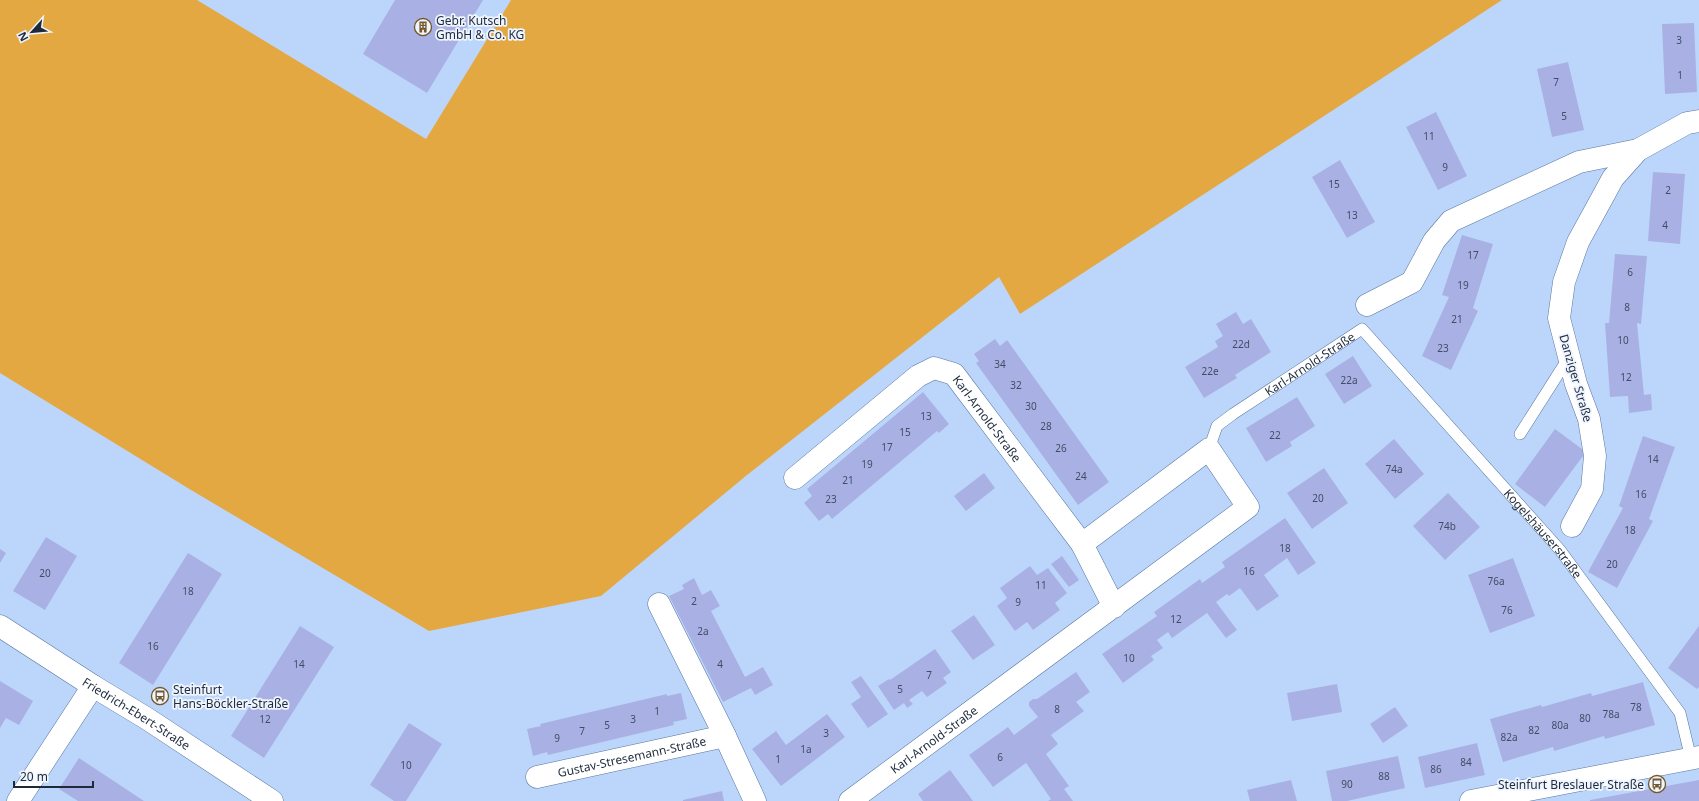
<svg xmlns="http://www.w3.org/2000/svg" width="1699" height="801" font-family="'Noto Sans',sans-serif">
  <rect width="100%" height="100%" fill="#bcd6fb"/>
  <path fill="#e4a843" d="M0,0h197l229,139 85,-139h991l-482,314 -21,-37 -252,198 -146,121 -172,35 -238,-141 -191,-117z"/>
  <path fill="#a9b1e4" d="M395,0h88l-56,93 -64,-39z
    M1694,23l3,69 -32,2 -3,-70z
    M1568,62l16,68 -32,7 -15,-68z
    M1436,112l31,64 -29,14 -32,-63z
    M1340,160l35,62 -28,16 -35,-61z
    M1653,172l32,2 -5,70 -32,-3z
    M1462,235l31,9 -20,64 5,3 -27,59 -29,-14 27,-59 -7,-2z
    M1615,254l32,2 -6,68 -4,-1 7,72 7,-1 1,16 -23,3 -1,-17 -18,1 -5,-74h4z
    M1236,312l7,12 8,-5 20,33 -36,23 2,3 -33,20 -19,-31 33,-20 -3,-6 8,-5 -7,-12z
    M995,339l5,7 7,-6 102,142 -31,23 -102,-142 3,-2 -5,-7z
    M1353,356l19,30 -28,18 -19,-30z
    M923,392l26,32 -10,9 -2,-2 -105,88 -4,-5 -9,7 -15,-18 8,-7 -5,-7z
    M1297,397l18,29 -25,16 2,4 -26,16 -20,-34z
    M1555,429l31,23 -41,55 -30,-23z
    M1643,436l32,11 -26,72 4,2 -36,67 -29,-16 35,-64 -4,-2z
    M1394,439l30,35 -29,25 -30,-35z
    M1324,468l24,35 -36,26 -25,-36z
    M984,473l11,15 -29,23 -12,-15z
    M1448,493l32,34 -35,33 -32,-34z
    M1285,518l31,45 -18,12 -11,-17 -23,17 15,21 -22,15 -17,-23 -11,8 -2,-2 -11,8 21,28 -11,8 -19,-25 -35,25 -4,-6 -11,8 6,8 -12,8 3,4 -31,23 -21,-29 55,-38 -3,-4 46,-33 2,4 23,-16 -3,-5z
    M46,537l31,19 -32,54 -32,-19z
    M0,549l6,4 -6,10z
    M188,553l34,21 -69,111 -34,-22z
    M1062,556l17,24 -10,7 -18,-23z
    M1513,558l22,58 -45,17 -22,-58z
    M1030,566l7,9 11,-7 19,25 -12,10 5,7 -27,20 -6,-8 -12,9 -18,-25 10,-8 -7,-10z
    M694,578l8,17 9,-5 9,16 -9,5 34,66 18,-10 10,18 -18,10 -4,-7 -28,14 -54,-106 15,-7 -2,-4z
    M974,615l21,30 -22,15 -22,-29z
    M300,626l34,21 -70,111 -33,-22z
    M1699,626v61l-2,2 -29,-21z
    M935,649l16,23 -8,6 4,5 -20,14 -5,-6 -13,9 4,4 -6,4 -3,-5 -10,7 -16,-24 11,-7 1,1z
    M1076,672l14,20 -14,10 8,9 -33,24 7,9 -12,10 23,32 -5,3 9,12h-25l3,-2 -25,-36 -33,24 -24,-32 39,-28 6,8 24,-18 -9,-11v-4l4,-3h4z
    M861,676l27,38 -20,14 -17,-24 10,-7 -10,-15z
    M0,681l33,20 -14,24 -13,-7 -6,10z
    M1643,682l12,43 -50,14 -1,-3 -50,15 -1,-4 -50,15 -13,-43 51,-14 1,2 49,-14 1,3z
    M1337,684l5,28 -50,9 -5,-28z
    M681,693l6,26 -14,3 1,3 -126,30 -1,-3 -14,4 -6,-27 14,-3 -1,-2 127,-30v2z
    M1395,707l13,19 -25,17 -13,-19z
    M827,714l18,23 -64,49 -29,-37 24,-18 10,14z
    M409,723l33,21 -36,57h-12l-24,-16z
    M1477,743l8,32 -60,13 -7,-31z
    M1398,756l7,32 -58,13h-15l-6,-30z
    M79,758l65,43h-66l-19,-12z
    M950,770l23,31h-50l-5,-7z
    M1291,780l6,21h-47l-3,-11z
    M1699,780v21h-109v-1z
    M722,791l2,10h-41v-1z"/>
  <g fill="none" stroke-linecap="round" stroke-linejoin="round">
    <g stroke="#58759f" stroke-width="12">
      <g id="service">
        <path d="M1520,434l49,-77"/>
        <path id="s1" d="M1209,449l8,-23 16,-12 129,-85 198,221 120,163 11,46"/>
      </g>
    </g>
    <g stroke="#58759f" stroke-width="23">
      <g id="minor">
        <path d="M1367,305l45,-23 22,-41 17,-20 128,-59 59,-12 49,-27 12,-2"/>
        <path id="s2" d="M795,478l123,-102 16,-8 20,6 128,170"/>
        <path d="M1572,526l20,-37 3,-33 -6,-37 -13,-35 -17,-66 5,-36 14,-40 23,-42 12,-22 25,-28"/>
        <path d="M659,604l66,132 30,65"/>
        <path id="s3" d="M0,626l93,60 53,32 126,83"/>
        <path id="s4" d="M537,777l188,-41"/>
        <path d="M18,801l75,-115"/>
        <path id="s5" d="M850,801l398,-294 -39,-58 -127,95 32,63"/>
        <path d="M1471,801l228,-44"/>
      </g>
    </g>
    <use href="#service" stroke="#fff" stroke-width="11"/>
    <use href="#minor" stroke="#fff" stroke-width="22"/>
  </g>
  <defs>
    <g id="building-ring" transform="scale(0.9)"><circle r="9.5" fill="#eff5ff" stroke="#74582b" stroke-width="1.5"/><path d="M-4-6H4V6H1V3H-1V6H-4ZM-2.5-4.3h1.7v1.8h-1.7ZM.8-4.3h1.7v1.8H.8ZM-2.5-1h1.7V.8h-1.7ZM.8-1h1.7V.8H.8Z" fill="#74582b"/></g>
    <g id="bus-ring" transform="scale(0.9)"><circle r="9.5" fill="#eff5ff" stroke="#74582b" stroke-width="1.5"/><path d="M-5-6H5V4H4V6H2V4H-2V6H-4V4H-5ZM-3.5-4V0h7V-4ZM-3.5 1.2v1.5H-2V1.2ZM2 1.2v1.5H3.5V1.2Z" fill="#74582b"/></g>
  </defs>
  <g fill-rule="evenodd">
    <use href="#building-ring" x="423" y="27"/>
    <use href="#bus-ring" x="160" y="696"/>
    <use href="#bus-ring" x="1657" y="784"/>
  </g>
  <g text-anchor="middle" dominant-baseline="central" stroke-width="3.5" stroke-linejoin="round" paint-order="stroke">
    <g font-size="10" fill="#414c66">
      <text x="1679" y="40">3</text>
      <text x="1680" y="75">1</text>
      <text x="1556" y="82">7</text>
      <text x="1564" y="116">5</text>
      <text x="1429" y="136">11</text>
      <text x="1445" y="167">9</text>
      <text x="1334" y="184">15</text>
      <text x="1668" y="190">2</text>
      <text x="1352" y="215">13</text>
      <text x="1665" y="225">4</text>
      <text x="1473" y="255">17</text>
      <text x="1630" y="272">6</text>
      <text x="1463" y="285">19</text>
      <text x="1627" y="307">8</text>
      <text x="1457" y="319">21</text>
      <text x="1623" y="340">10</text>
      <text x="1241" y="344">22d</text>
      <text x="1443" y="348">23</text>
      <text x="1000" y="364">34</text>
      <text x="1210" y="371">22e</text>
      <text x="1626" y="377">12</text>
      <text x="1349" y="380">22a</text>
      <text x="1016" y="385">32</text>
      <text x="1031" y="406">30</text>
      <text x="926" y="416">13</text>
      <text x="1046" y="426">28</text>
      <text x="905" y="432">15</text>
      <text x="1275" y="435">22</text>
      <text x="887" y="447">17</text>
      <text x="1061" y="448">26</text>
      <text x="1653" y="459">14</text>
      <text x="867" y="464">19</text>
      <text x="1394" y="469">74a</text>
      <text x="1081" y="476">24</text>
      <text x="848" y="480">21</text>
      <text x="1641" y="494">16</text>
      <text x="1318" y="498">20</text>
      <text x="831" y="499">23</text>
      <text x="1447" y="526">74b</text>
      <text x="1630" y="530">18</text>
      <text x="1285" y="548">18</text>
      <text x="1612" y="564">20</text>
      <text x="1249" y="571">16</text>
      <text x="45" y="573">20</text>
      <text x="1496" y="581">76a</text>
      <text x="1041" y="585">11</text>
      <text x="188" y="591">18</text>
      <text x="694" y="601">2</text>
      <text x="1018" y="602">9</text>
      <text x="1507" y="610">76</text>
      <text x="1176" y="619">12</text>
      <text x="703" y="631">2a</text>
      <text x="153" y="646">16</text>
      <text x="1129" y="658">10</text>
      <text x="299" y="664">14</text>
      <text x="720" y="664">4</text>
      <text x="929" y="675">7</text>
      <text x="900" y="689">5</text>
      <text x="1636" y="707">78</text>
      <text x="1057" y="709">8</text>
      <text x="657" y="711">1</text>
      <text x="1611" y="714">78a</text>
      <text x="1585" y="718">80</text>
      <text x="265" y="719">12</text>
      <text x="633" y="719">3</text>
      <text x="607" y="725">5</text>
      <text x="1560" y="725">80a</text>
      <text x="1534" y="730">82</text>
      <text x="582" y="731">7</text>
      <text x="826" y="733">3</text>
      <text x="1509" y="737">82a</text>
      <text x="557" y="738">9</text>
      <text x="806" y="749">1a</text>
      <text x="1000" y="757">6</text>
      <text x="778" y="759">1</text>
      <text x="1466" y="762">84</text>
      <text x="406" y="765">10</text>
      <text x="1436" y="769">86</text>
      <text x="1384" y="776">88</text>
      <text x="1347" y="784">90</text>
    </g>
    <g font-size="12" fill="#1e2a3c" stroke="#eff5ff" text-anchor="start">
      <text x="436" y="20">Gebr. Kutsch<tspan x="436" dy="14">GmbH &amp; Co. KG</tspan></text>
      <text x="173" y="689">Steinfurt<tspan x="173" dy="14">Hans-Böckler-Straße</tspan></text>
      <text x="1644" y="784" text-anchor="end">Steinfurt Breslauer Straße</text>
    </g>
    <g font-size="12" fill="#1e2a3c" stroke="#eff5ff">
      <text stroke="none"><textPath href="#s1" startOffset="136">Karl-Arnold-Straße</textPath></text>
      <text transform="translate(1576 378) rotate(74)">Danziger Straße</text>
      <text stroke="none"><textPath href="#s2" startOffset="254">Karl-Arnold-Straße</textPath></text>
      <text stroke="none"><textPath href="#s1" startOffset="472">Kogelshäuserstraße</textPath></text>
      <text stroke="none"><textPath href="#s3" startOffset="162">Friedrich-Ebert-Straße</textPath></text>
      <text stroke="none"><textPath href="#s5" startOffset="104">Karl-Arnold-Straße</textPath></text>
      <text stroke="none"><textPath href="#s4" startOffset="97">Gustav-Stresemann-Straße</textPath></text>
    </g>
  </g>
  <g transform="translate(32 32) rotate(243)" stroke="#eff5ff" stroke-width="3" paint-order="stroke">
  <path d="M0-3L7 15L0 10L-7 15Z" fill="#1e2a3c"/>
  <text y="-6" font-size="11" font-weight="bold" text-anchor="middle" fill="#1e2a3c">N</text>
  </g>
  <path d="M14 781v6h79v-6" fill="none" stroke="#1e2a3c" stroke-width="2"/>
  <text x="20" y="781" font-size="12" fill="#1e2a3c" stroke="#eff5ff" stroke-width="3" paint-order="stroke">20 m</text>
</svg>
